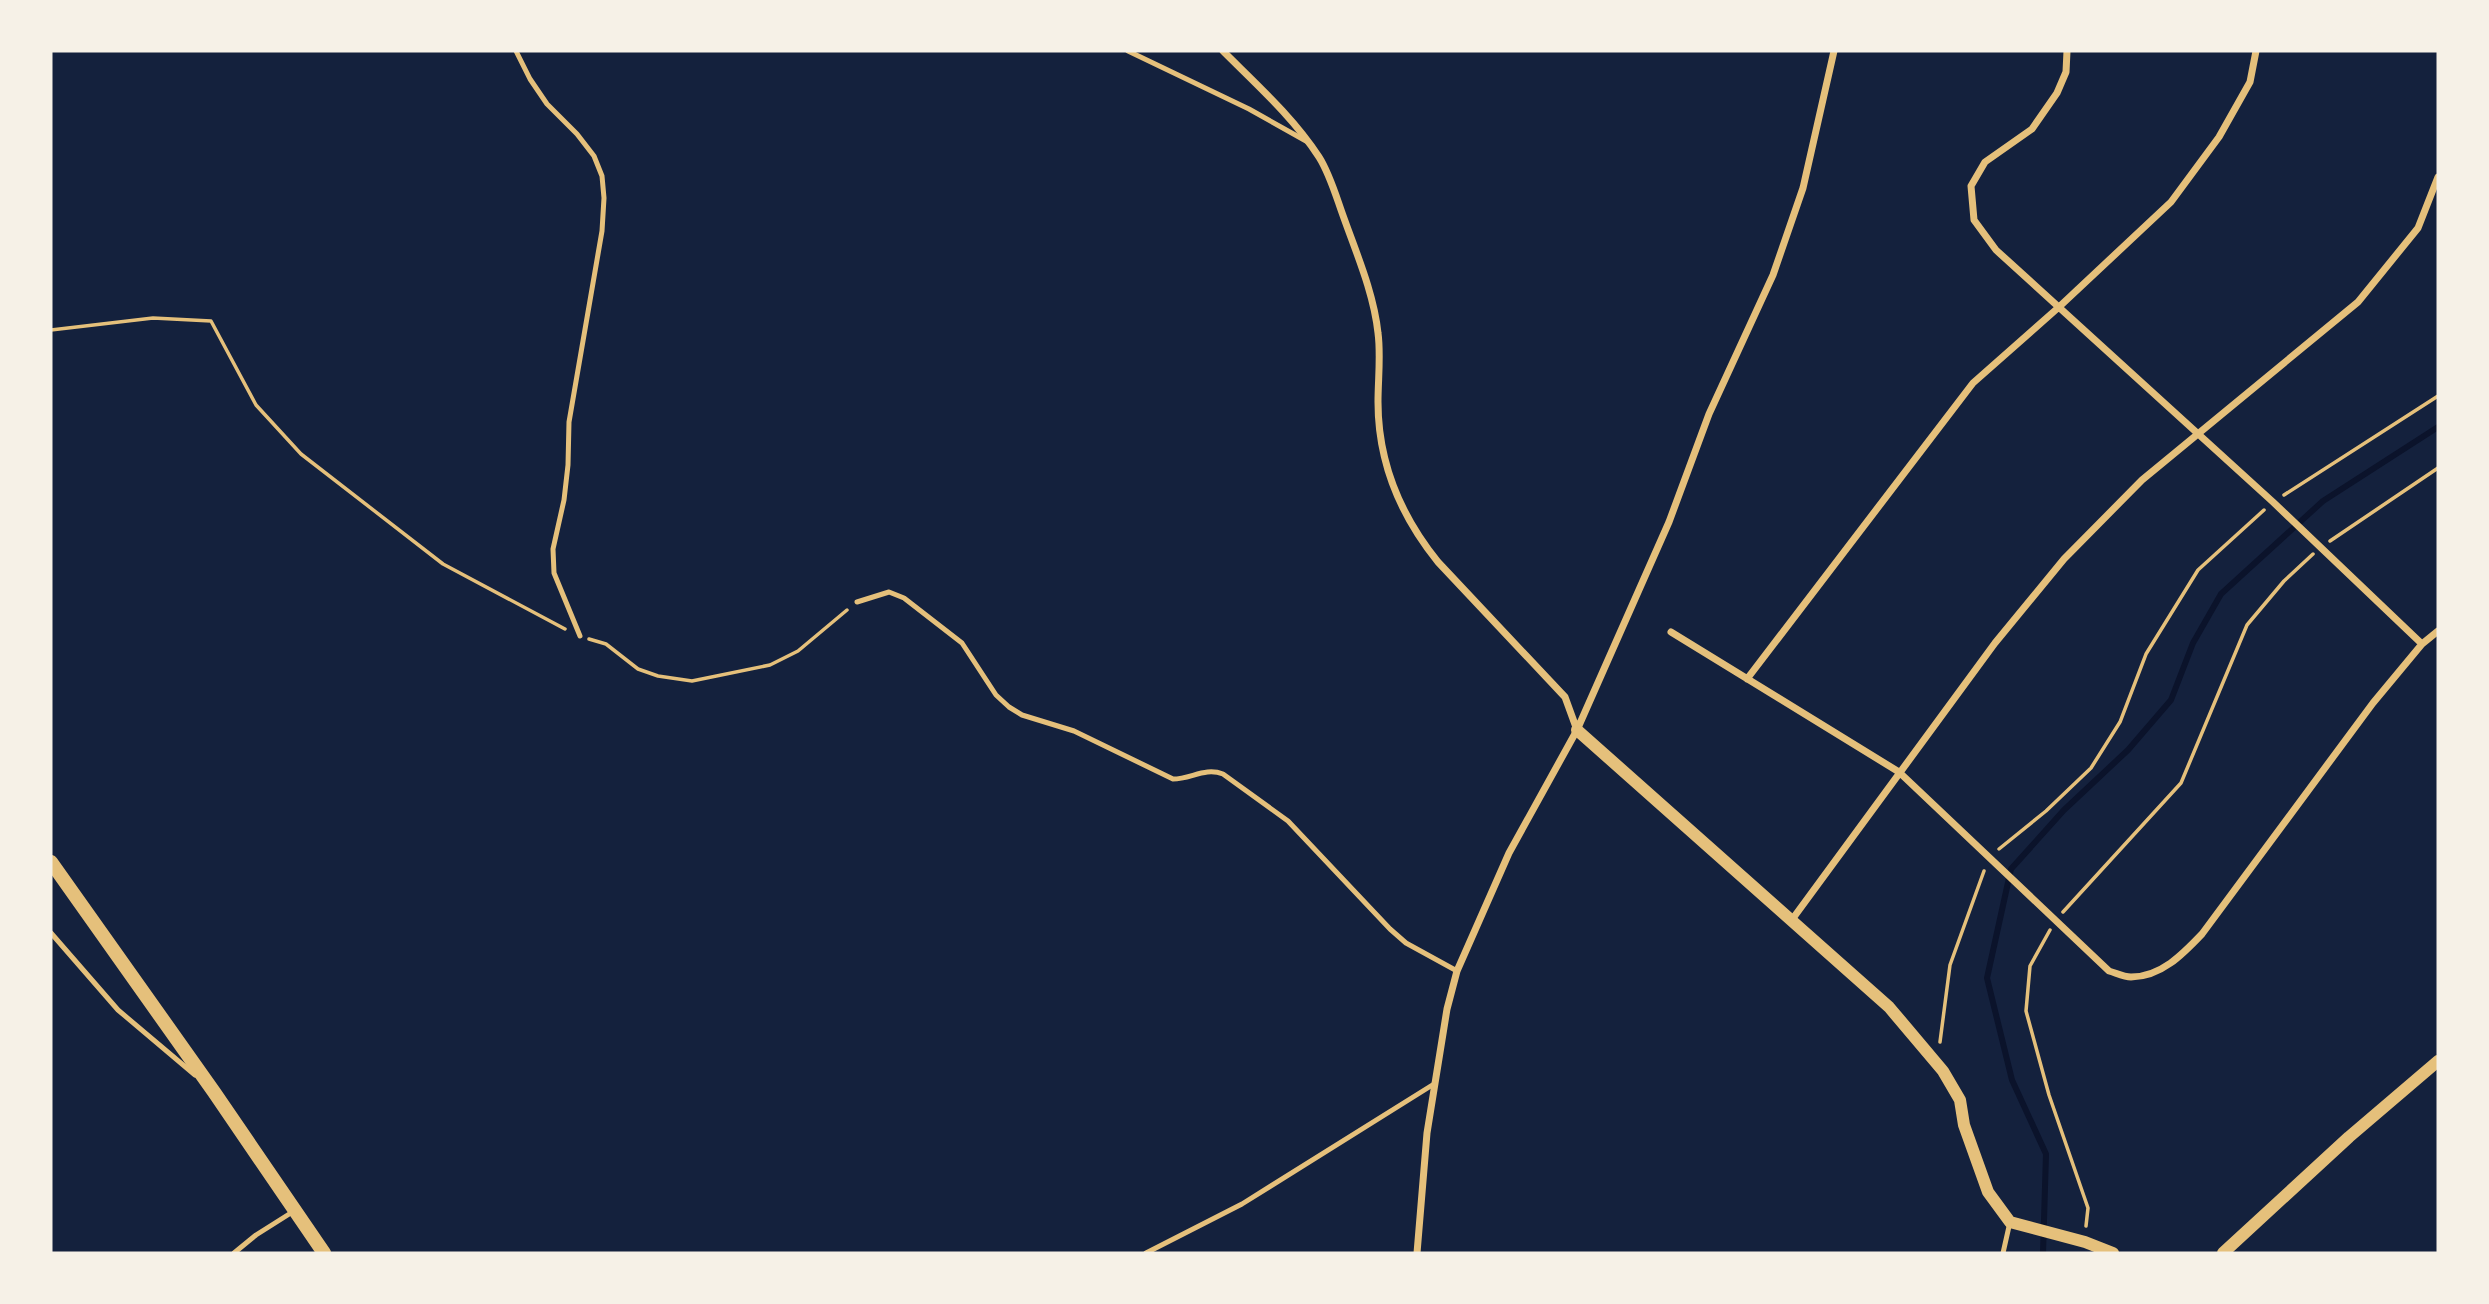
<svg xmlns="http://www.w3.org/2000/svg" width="2489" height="1304" font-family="Barlow,sans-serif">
  <rect width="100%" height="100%" fill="#14213d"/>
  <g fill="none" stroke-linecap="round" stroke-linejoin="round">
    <path stroke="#0b132b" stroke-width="6" d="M2043,1253l3,-99 -34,-74 -25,-102 24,-109 53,-59 64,-60 43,-50 22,-57 28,-49 102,-93 115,-74"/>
    <path stroke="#e5c07b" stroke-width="3.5" d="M51,330l102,-12 58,3 45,84 45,49 142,110 122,65
      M2284,495l154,-99
      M2330,541l108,-73
      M589,639l17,5 32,25 20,7 34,5 78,-16 28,-14 49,-41
      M1999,849l47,-38 45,-43 29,-46 26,-68 52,-84 66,-60
      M2063,912l118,-129 66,-158 37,-44 29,-27
      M2050,930l-20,36 -4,45 23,84 39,113 -2,18
      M1940,1042l10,-77 34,-94"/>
    <path stroke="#e5c07b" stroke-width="5" d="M516,51l14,28 17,25 30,30 17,22 8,20 2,22 -2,33 -33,191 -1,43 -4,35 -11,49 1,24 26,63
      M1128,51l121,58 57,32
      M857,602l32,-10 15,6 58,45 34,52 13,12 13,8 52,16 99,48c18,0 32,-12 50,-5l65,47 102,108 16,14 51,28
      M51,933l67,77 77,65
      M234,1253l22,-18 38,-24
      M1146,1253l96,-49 192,-120
      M2003,1253l7,-31"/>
    <path stroke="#e5c07b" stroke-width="7" d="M1223,51c33,33 70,66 96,106 12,19 18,43 26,64 13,36 29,74 33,112 3,22 0,46 0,69 0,60 22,113 60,160l127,135 12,33
      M2067,51l-1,21 -9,21 -25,36 -47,33 -14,24 3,34 22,30 277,252 149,142
      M1671,632l228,140 210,199c7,2 15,6 22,6 30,0 52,-23 71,-43l171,-231 49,-59 16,-13
      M1747,679l226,-296 86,-76 112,-105 48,-65 31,-55 6,-31
      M1791,921l204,-278 69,-84 78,-79 216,-178 60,-74 20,-51
      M1417,1253l10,-120 20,-124 10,-38 52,-118 68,-123 92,-208 40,-108 64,-139 30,-87 31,-137"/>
    <path stroke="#e5c07b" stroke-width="12" d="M1577,730l312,277 54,64 17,29 4,25 24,67 22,30 75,20 28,11
      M2223,1253l126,-116 89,-76"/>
    <path stroke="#e5c07b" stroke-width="14" d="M51,862l163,230 110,161"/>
  </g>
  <rect width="2489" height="1304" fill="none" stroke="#f6f1e7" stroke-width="105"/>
</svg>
